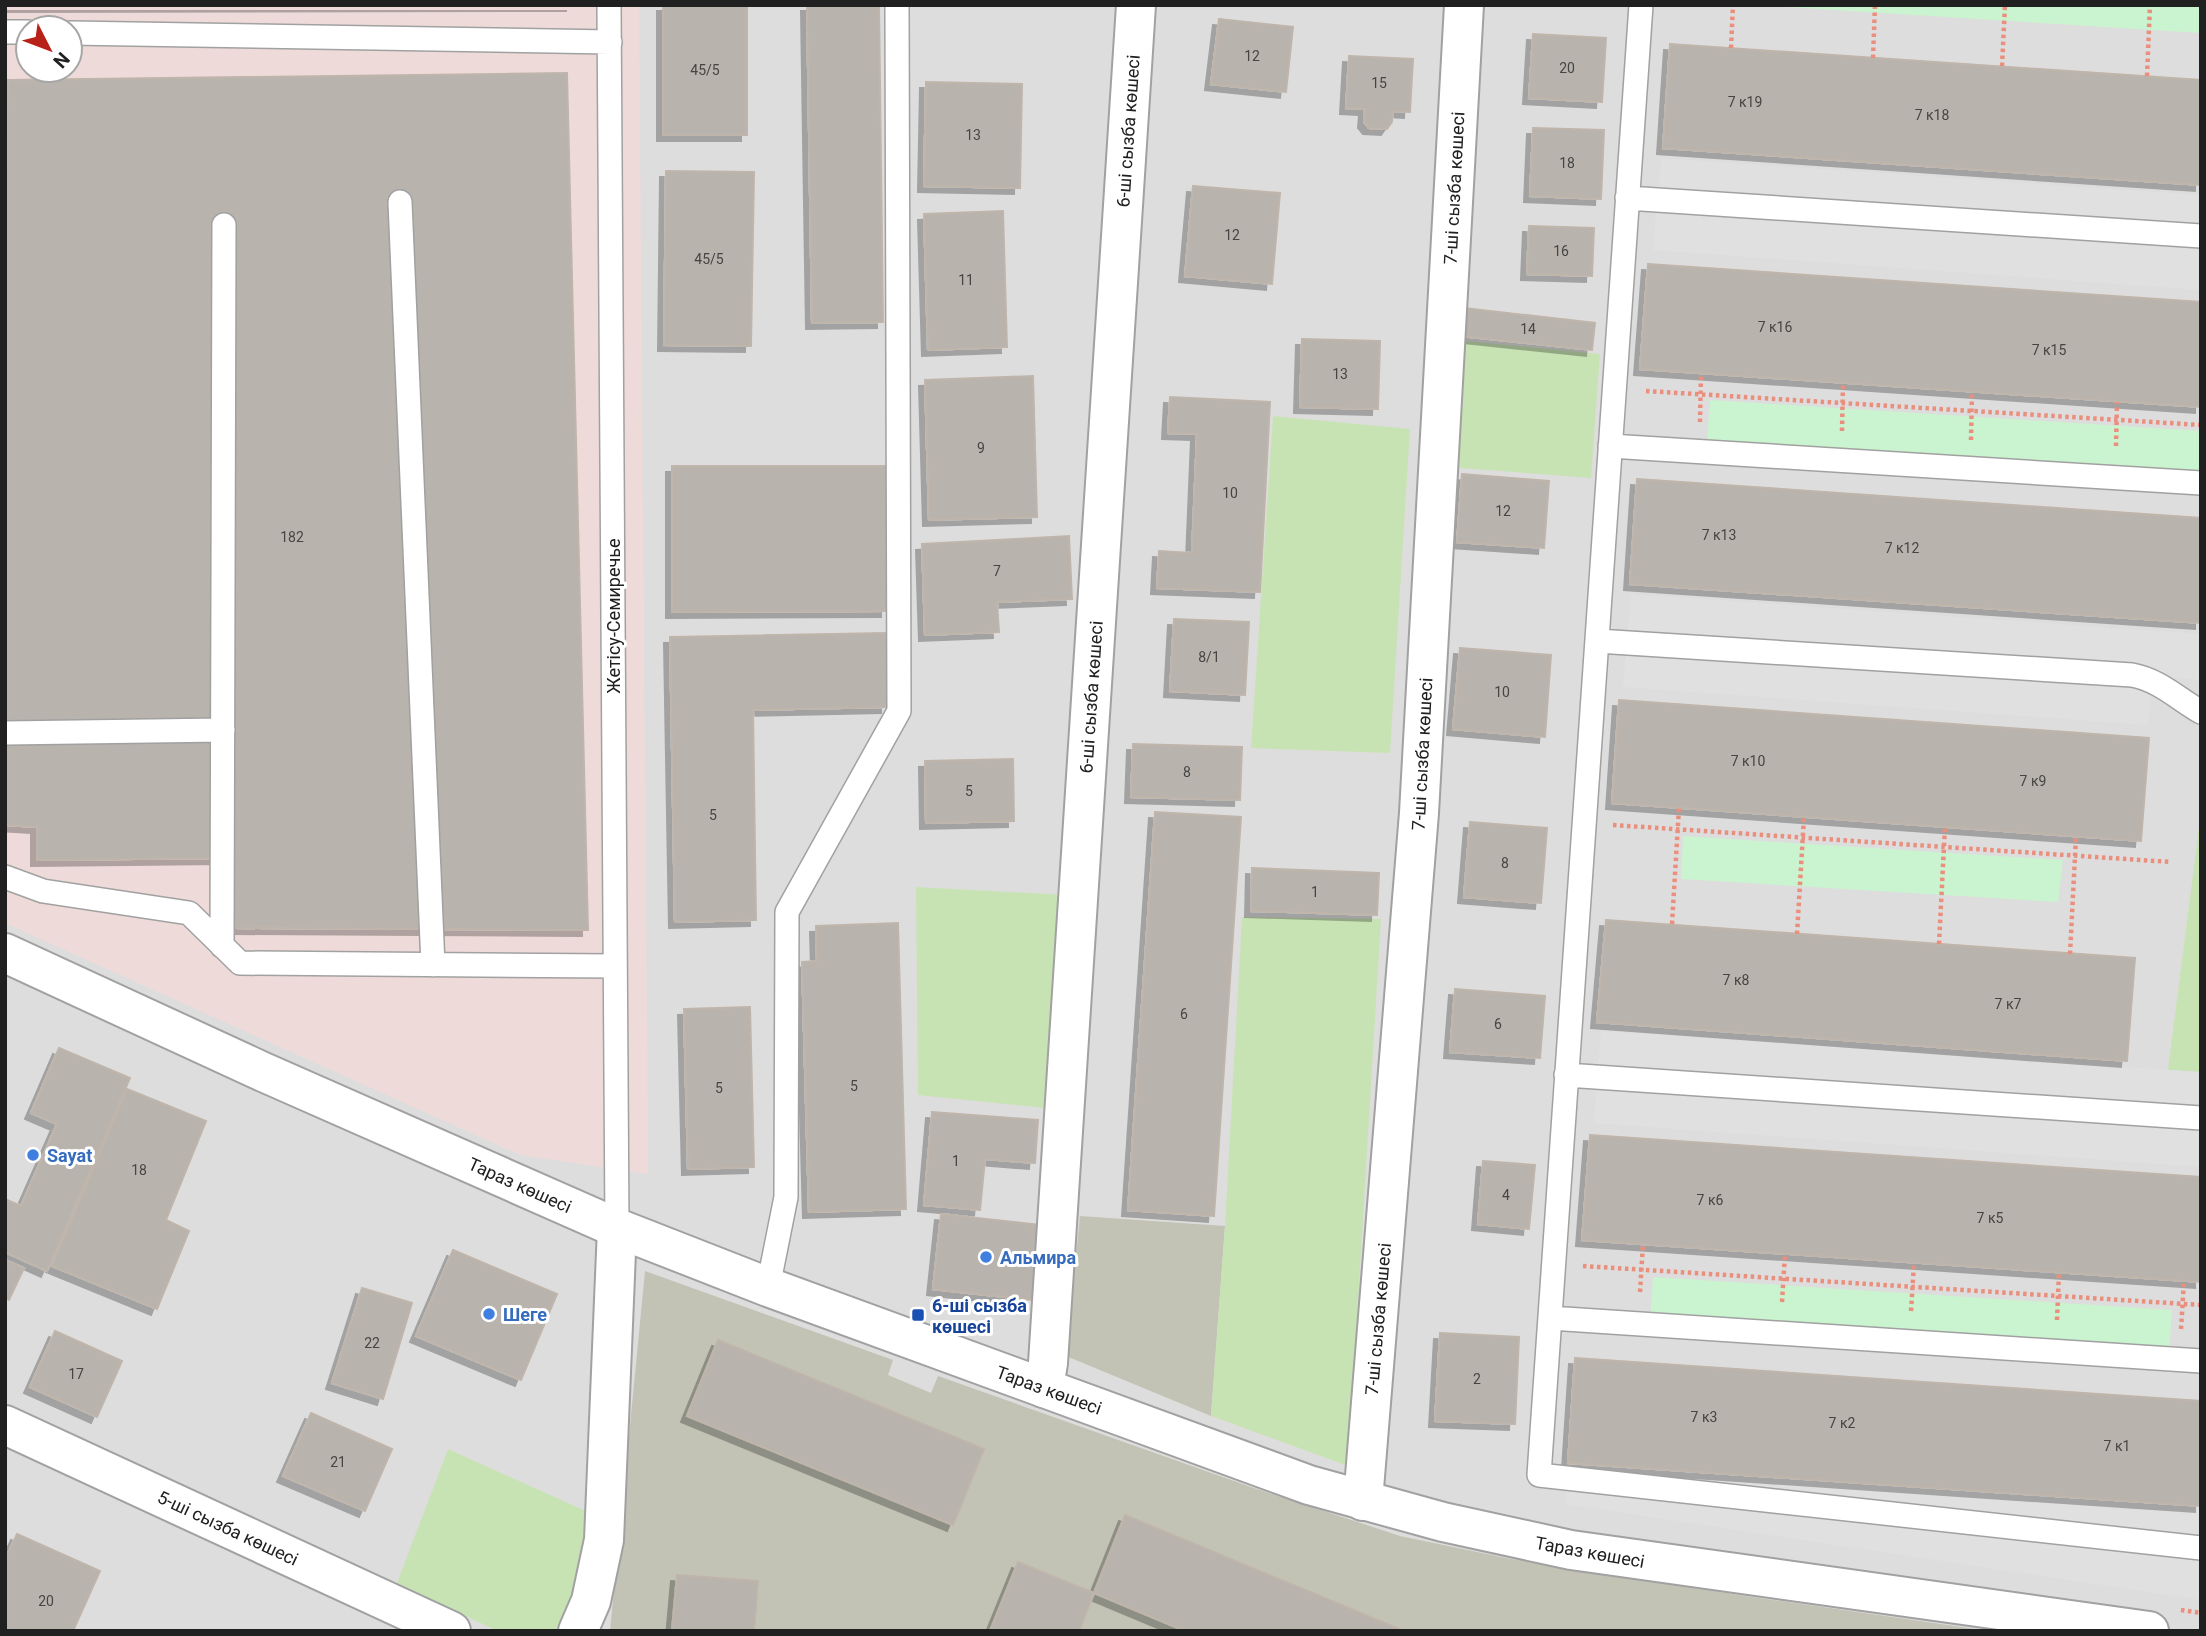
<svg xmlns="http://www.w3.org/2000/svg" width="2206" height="1636" font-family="Roboto,sans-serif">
  <defs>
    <filter id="shadow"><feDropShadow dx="-6" dy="6" stdDeviation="0" flood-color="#0004"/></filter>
  </defs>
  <rect width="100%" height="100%" fill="#efede7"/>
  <path fill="#dedddd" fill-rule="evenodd" d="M5,5h2196v1626h-2196zM28,28h42v42h-42z"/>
  <path fill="#eedbd9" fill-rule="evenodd" d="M5,5h634l9,1169 -128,-19 -515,-232zM28,28h42v42h-42z"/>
  <path fill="#c2c3b4" d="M1080,1216l145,10 -14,190 -145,-60z
    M645,1271l248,89 -5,15 43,18 7,-17 313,111 149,49 111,23 235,37 243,35h-1379z"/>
  <path fill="#c8e3b3" d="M1456,340l144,14 -9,124 -143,-11z
    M1273,416l137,13 -20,324 -139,-5z
    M2201,811v261l-33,-2z
    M916,887l151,8 -13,214 -136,-14z
    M1242,917l139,2 -33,547 -137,-50 14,-190z
    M448,1449l142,64 -6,60 -19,46 -11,12h-57l-100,-48z"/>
  <path fill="#caf3cf" d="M1752,5h449v28z
    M1710,400l491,31v42l-494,-31z
    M1683,836l380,24 -5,42 -377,-23z
    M1653,1277l519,33 -3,42 -519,-32z"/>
  <path fill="#e0e0e0" d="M1661,158l540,37v95l-548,-40z
    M1631,594l570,40v46l-49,-4 -4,49 -525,-38z
    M1601,1031l600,41v95l-607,-44z
    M1568,1463l633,43v94l-636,-96z"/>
  <path fill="#b8b3ad" stroke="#bfb5ab" stroke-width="2" filter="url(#shadow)" d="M12,5h561l-561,1z
    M663,5h84v130h-84z
    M807,5h72l4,317 -71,1z
    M1219,19l74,8 -7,65 -75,-8z
    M1533,34l73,4 -4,64 -73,-4z
    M1670,44l531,36v105l-538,-37z
    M1349,56l64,3 -3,53 -17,-1 -1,11 -5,7 -18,-1 -5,-6 1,-13 -19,-1z
    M567,73l21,857 -353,-2 -4,-70 -194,2v-33l-32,-2v-577l3,-168z
    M926,82l96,2 -2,104 -96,-2z
    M1533,128l71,2 -3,69 -71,-3z
    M666,171l88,1 -3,174 -87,-1z
    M1193,186l87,7 -8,91 -87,-8z
    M1003,211l4,136 -79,3 -4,-136z
    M1529,226l65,2 -2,48 -65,-2z
    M1648,264l553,38v105l-561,-38z
    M1464,308l131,15 -3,27 -131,-14z
    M1302,339l78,2 -2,68 -78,-2z
    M1033,376l4,141 -108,3 -4,-140z
    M1170,397l100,5 -10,190 -103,-4 2,-37 33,2 5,-119 -29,-1z
    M672,466h215v145l-215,1z
    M1462,474l87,7 -5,67 -87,-6z
    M1637,479l564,39v105l-571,-39z
    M1069,536l3,63 -75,3 2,30 -74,3 -3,-91z
    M1174,619l75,3 -4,73 -75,-4z
    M886,633l1,74 -134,3 3,210 -81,2 -5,-285z
    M1460,648l91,7 -6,82 -92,-8z
    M1619,700l530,38 -8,103 -529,-38z
    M1133,744l109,3 -2,53 -109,-3z
    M1013,759l1,62 -88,2 -1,-62z
    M1155,812l86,5 -27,399 -86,-6z
    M1470,822l77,6 -6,75 -77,-6z
    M1252,868l127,5 -2,42 -126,-4z
    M1606,920l529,38 -8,103 -530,-39z
    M898,923l8,286 -97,3 -7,-250 15,-1 -1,-35z
    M1455,989l90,7 -5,62 -90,-6z
    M750,1007l4,160 -66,2 -4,-160z
    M59,1048l71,30 -83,193 -42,-19v-53l16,7 36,-82 -26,-11z
    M127,1089l79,32 -40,99 23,11 -32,78 -105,-43z
    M932,1112l106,8 -3,43 -50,-4 -5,51 -56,-5z
    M1590,1135l611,42v105l-619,-42z
    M1483,1161l52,4 -6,64 -51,-5z
    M941,1214l99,11 -8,75 -99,-11z
    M453,1250l104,44 -36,86 -105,-44z
    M5,1260l19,8 -15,32 -4,-2z
    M362,1288l50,15 -29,96 -51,-16z
    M55,1331l67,30 -25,56 -67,-30z
    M1440,1333l79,4 -4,87 -80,-3z
    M718,1340l266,109 -31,76 -266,-109z
    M1575,1358l626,43v105l-633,-43z
    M311,1413l81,36 -27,62 -82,-35z
    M1125,1515l279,116h-219l-91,-38z
    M17,1534l83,37 -27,60h-68v-71z
    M1018,1562l76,31 -15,38h-89z
    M677,1575l81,6 -4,50h-82z"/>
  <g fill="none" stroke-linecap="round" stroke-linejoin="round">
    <g stroke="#a1a1a1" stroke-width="26">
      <path id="service" d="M609,5l8,1223
        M1641,5l-102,1470 662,73
        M5,32h23
        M70,33l540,9
        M1627,198l574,38
        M400,202l33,763
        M1610,446l591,37
        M1597,641l535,34c27,5 45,23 69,37
        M5,733l218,-3
        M5,877l38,14 146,22 51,50 375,3
        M222,946l2,-721
        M1566,1075l635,43
        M768,1287l18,-90 1,-285 112,-201 -2,-706
        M1550,1318l651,43"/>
    </g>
    <g stroke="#a1a1a1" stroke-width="42">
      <path id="minor" d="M1044,1388l4,-25 88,-1358
        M5,1425l446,206
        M1363,1501l56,-688 45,-808
        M578,1631l13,-30 13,-61 13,-312"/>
    </g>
    <g stroke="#a1a1a1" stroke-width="42">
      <path id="tertiary" d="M5,953l256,118 356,157 151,59 541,198 134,37 128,28 578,81"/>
    </g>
    <path stroke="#ea8f7e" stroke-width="4.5" stroke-dasharray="3.5 3.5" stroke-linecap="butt" d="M1731,48l2,-43
      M1873,58l2,-53
      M2002,66l3,-61
      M2147,76l3,-71
      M1646,391l555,34
      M1700,422l1,-49
      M1842,431l1,-48
      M1971,440l1,-48
      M2116,446l1,-44
      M1613,825l558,37
      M1672,924l7,-116
      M1797,934l7,-117
      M1939,944l6,-117
      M2070,954l6,-117
      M1583,1266l618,39
      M1640,1292l3,-48
      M1782,1302l3,-48
      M1911,1311l3,-48
      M2057,1320l2,-48
      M2181,1329l3,-48
      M2181,1610l20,3"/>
    <use href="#service" stroke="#fff" stroke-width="23"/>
    <use href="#minor" stroke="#fff" stroke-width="38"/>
    <use href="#tertiary" stroke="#fff" stroke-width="38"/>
  </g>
  <g fill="#3f7fe0" stroke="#fff" stroke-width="2.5">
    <circle cx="33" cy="1155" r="7"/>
    <circle cx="986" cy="1257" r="7"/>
    <circle cx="489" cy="1314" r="7"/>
  </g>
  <rect fill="#1a4fb4" stroke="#fff" stroke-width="2.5" x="911" y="1308" width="14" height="14" rx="3.5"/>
  <g text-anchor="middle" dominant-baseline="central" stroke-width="6" stroke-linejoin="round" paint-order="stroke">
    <g font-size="14" fill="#464543">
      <text x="1252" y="56">12</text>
      <text x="1567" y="68">20</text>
      <text x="705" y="70">45/5</text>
      <text x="1379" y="83">15</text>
      <text x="1745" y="102">7 к19</text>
      <text x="1932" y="115">7 к18</text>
      <text x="973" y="135">13</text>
      <text x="1567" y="163">18</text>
      <text x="1232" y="235">12</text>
      <text x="1561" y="251">16</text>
      <text x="709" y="259">45/5</text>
      <text x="966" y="280">11</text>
      <text x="1775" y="327">7 к16</text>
      <text x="1528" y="329">14</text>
      <text x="2049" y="350">7 к15</text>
      <text x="1340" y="374">13</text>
      <text x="981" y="448">9</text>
      <text x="1230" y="493">10</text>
      <text x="1503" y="511">12</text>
      <text x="1719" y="535">7 к13</text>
      <text x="292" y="537">182</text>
      <text x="1902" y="548">7 к12</text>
      <text x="997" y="571">7</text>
      <text x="1209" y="657">8/1</text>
      <text x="1502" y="692">10</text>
      <text x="1748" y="761">7 к10</text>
      <text x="1187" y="772">8</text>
      <text x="2033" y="781">7 к9</text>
      <text x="969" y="791">5</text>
      <text x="713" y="815">5</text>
      <text x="1505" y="863">8</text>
      <text x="1315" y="892">1</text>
      <text x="1736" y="980">7 к8</text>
      <text x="2008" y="1004">7 к7</text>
      <text x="1184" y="1014">6</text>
      <text x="1498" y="1024">6</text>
      <text x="854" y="1086">5</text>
      <text x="719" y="1088">5</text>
      <text x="956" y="1161">1</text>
      <text x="139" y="1170">18</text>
      <text x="1506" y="1195">4</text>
      <text x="1710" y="1200">7 к6</text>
      <text x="1990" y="1218">7 к5</text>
      <text x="372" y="1343">22</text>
      <text x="76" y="1374">17</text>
      <text x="1477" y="1379">2</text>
      <text x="1704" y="1417">7 к3</text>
      <text x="1842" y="1423">7 к2</text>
      <text x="2117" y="1446">7 к1</text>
      <text x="338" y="1462">21</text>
      <text x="46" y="1601">20</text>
    </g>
    <g font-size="18" fill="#202020" stroke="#fff">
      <text transform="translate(1128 131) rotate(-86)">6-ші сызба көшесі</text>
      <text transform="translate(1454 188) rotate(-87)">7-ші сызба көшесі</text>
      <text transform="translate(613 616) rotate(-90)">Жетісу-Семиречье</text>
      <text transform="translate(1091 697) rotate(-86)">6-ші сызба көшесі</text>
      <text transform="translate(1422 754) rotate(-87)">7-ші сызба көшесі</text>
      <text transform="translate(520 1185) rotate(24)">Тараз көшесі</text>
      <text transform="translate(1378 1319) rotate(-85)">7-ші сызба көшесі</text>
      <text transform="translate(1049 1390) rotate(20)">Тараз көшесі</text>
      <text transform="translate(228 1528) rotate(25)">5-ші сызба көшесі</text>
      <text transform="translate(1590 1552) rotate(10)">Тараз көшесі</text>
    </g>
    <g font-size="18" font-weight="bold" fill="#366cbe" stroke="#fff" text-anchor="start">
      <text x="47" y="1155">Sayat</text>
      <text x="1000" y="1257">Альмира</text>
      <text x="503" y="1314">Шеге</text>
    </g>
    <g font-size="18" font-weight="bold" fill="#164399" stroke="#fff" text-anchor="start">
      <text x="932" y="1305">6-ші сызба<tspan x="932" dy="21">көшесі</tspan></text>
    </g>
  </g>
  <rect width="2206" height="1636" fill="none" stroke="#202020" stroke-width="14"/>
  <g transform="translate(49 49) rotate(132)"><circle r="33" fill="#ffffff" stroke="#a6a6a6" stroke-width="2"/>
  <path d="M0-5L12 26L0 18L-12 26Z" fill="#b72118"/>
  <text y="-10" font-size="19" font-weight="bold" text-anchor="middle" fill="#202020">N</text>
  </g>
</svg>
